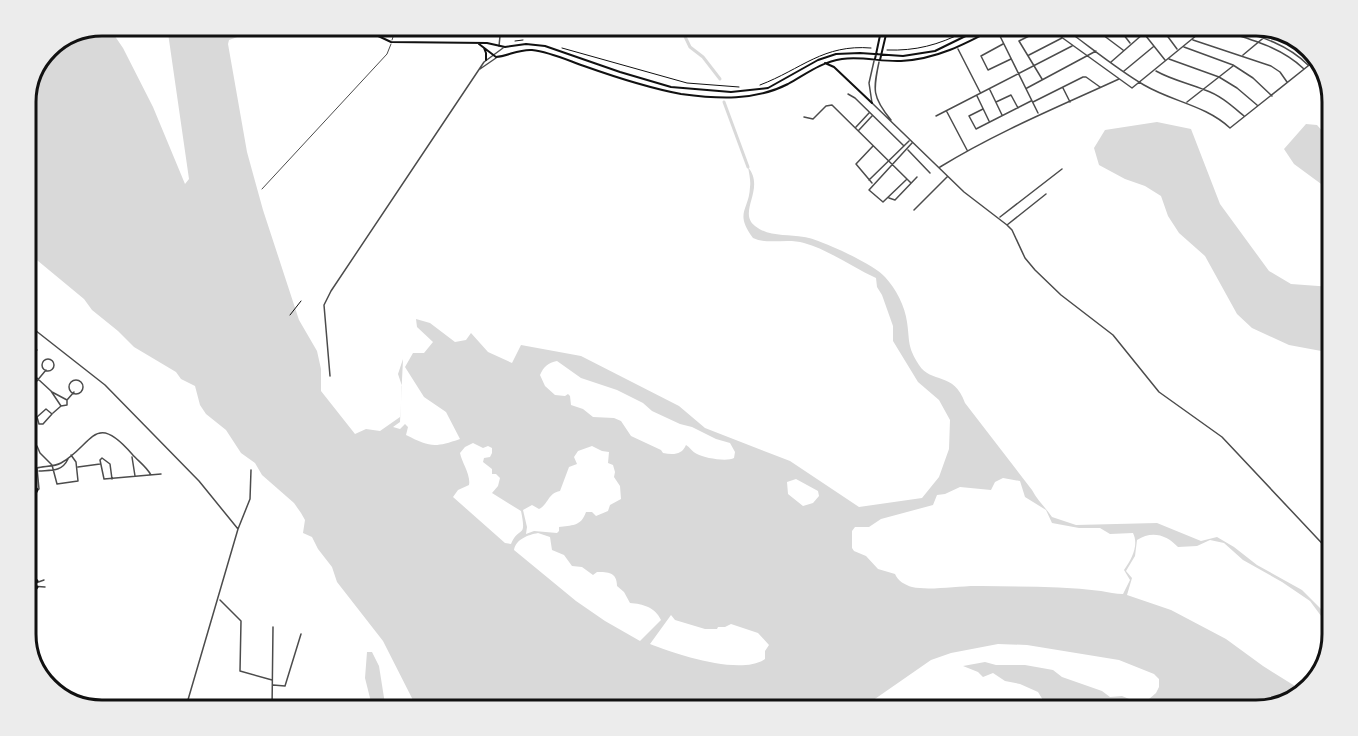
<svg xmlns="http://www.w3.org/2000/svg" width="1358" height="736" font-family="'Archivo Narrow',sans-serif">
  <rect width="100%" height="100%" fill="#fff"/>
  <path fill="#d9d9d9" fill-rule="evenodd" d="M102,26h6l15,22 30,59 32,77 4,-5 -22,-153h48v6l15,-6h11l5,8 -17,6 -1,4 19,108 16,58 36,110 18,31 4,18v22l34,43 11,-5 14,2 20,-14 2,-31 -4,-12 5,-15 -3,63 -7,5 7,2 5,-5 3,3 -2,8c24,12 28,13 54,4l-14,-27 -22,-15 -19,-30 8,-14h11l9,-11 -16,-15 -1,-8 14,4 25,19 11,-2 5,-7 17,19 24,11 9,-18 60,11 98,50 26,22 85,33 69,46 63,-9 17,-21 10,-28 1,-29 -11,-20 -21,-18 -25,-41v-15l-11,-31 -5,-8 -1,-9c-24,-11 -47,-28 -72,-35 -16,-5 -37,2 -51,-5 -19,-26 -4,-27 -3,-51 1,-6 -1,-14 -2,-20 18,22 -11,45 7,59 14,11 32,8 49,11 16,2 71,28 81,40 11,12 20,29 22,45 3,20 0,24 12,43 12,19 35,6 46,38l67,87c6,11 13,17 20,27l24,8 81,-2 44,18 16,-4 17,10 23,18 45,25 30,30v7l-8,-7 -14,-19 -28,-19 -39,-22 -19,-17 -14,-3 -13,6 -19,1c-11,-12 -26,-17 -41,-7l-2,16 -9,15 6,7 -5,17 44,15 55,29 37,27 40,25c-24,25 -76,19 -109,19 -10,-9 -21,-10 -31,0h-74l-3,-4 -13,-7 -21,11 -6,-5 -8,-13 -18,-8 -15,-3 -12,-8 -10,4 -5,-5 -15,-6 22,-4 11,3h29l28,5 9,7 40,14 8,6 12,-1 12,5 15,-2 7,-6 3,-6v-8l-5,-5 -35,-14 -92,-15 -29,-1 -47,9 -20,7 -72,50h-441l-35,-69 -46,-59 -5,-15 -14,-18 -6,-12 -9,-4 2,-13 -4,-7 -7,-10 -32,-28 -7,-12 -14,-10 -15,-23 -20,-16 -6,-9 -5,-19 -14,-7 -5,-7 -42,-25 -16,-16 -26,-21 -8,-11 -58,-48v-153l22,-50zM557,361l24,17 36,12 26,13 9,8 28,13 12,3 24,12 14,4 5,9 -1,6c-7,4 -30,0 -37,-4 -5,-2 -7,-7 -11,-9 -4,10 -13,10 -23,8l-2,-3 -30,-14 -10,-15 -7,-3 -21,-1 -10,-8 -12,-4 -1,-9 -2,-2 -3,2 -10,-1 -10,-9 -5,-11c4,-9 8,-12 17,-14zM473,443l10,5 5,-2 4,2v5l-2,4 -6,1 -1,4 9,7v5h4l4,4 -2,8 -6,7 29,18c6,29 -2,14 -10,33l-6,-1 -52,-46 5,-7 11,-5c2,-10 -7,-22 -9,-32l5,-6zM592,446l10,5 7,1 -1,11 5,2 2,7 -1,5 6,9 1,13 -11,6 -2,6 -12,5 -4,-4h-6c-5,15 -15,13 -27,15v4l-2,2 -23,-2 -8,3 1,-7 -4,-17 9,-5 7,4c9,-4 9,-16 21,-18l9,-24 8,-3 -3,-7 4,-6zM1003,478l17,3 5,16 21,13 6,13 27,5h21l10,6 23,-1c6,12 -1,26 -9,37l6,10 -7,14c-7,0 -15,-2 -22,-3 -40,-5 -80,-4 -120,-5 -20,-1 -50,5 -69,1 -7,-2 -14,-6 -17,-13l-17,-5 -12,-13 -12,-5 -2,-3v-17l3,-4h14l12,-8 52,-14 4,-10 8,-1 15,-7 31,3 4,-8zM796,479l22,12 1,5 -6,7 -10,3 -15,-12 -1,-12zM538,533l12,4 2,13 12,5 8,11 10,1 11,8 4,-3c11,0 20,0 20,14l7,6 6,11c13,1 25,4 31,17l-21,21 -35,-20 -29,-20 -62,-51c2,-11 14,-15 24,-17zM671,615l4,5 30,9h12l1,-2h7l6,-3 27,9 11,12 -4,6v8c-25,17 -89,-5 -115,-15z
    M1157,122l34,7 29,75 49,67 22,13 41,3v66l-43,-8 -37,-17 -15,-14 -32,-58 -26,-23 -11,-17 -7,-20 -16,-10 -20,-7 -26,-14 -5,-17 11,-18z
    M1306,124l11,1 15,17v50l-38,-28 -10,-15z
    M367,652h5l7,14 6,38 3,6h-15l-8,-32z"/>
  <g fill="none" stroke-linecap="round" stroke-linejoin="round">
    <path stroke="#d9d9d9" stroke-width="3" d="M680,26l10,21 13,10 17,22
      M724,102l24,65"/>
    <path stroke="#111" stroke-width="1" d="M515,41l8,-1
      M562,48l125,35 52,4
      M887,50c29,1 51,-5 77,-18
      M760,85c42,-16 63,-41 111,-37
      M290,315l11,-14"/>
    <path stroke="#4c4c4c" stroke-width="1" d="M388,26l5,11 -1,3
      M262,189l125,-135 4,-10"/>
    <path stroke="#4c4c4c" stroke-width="1.5" d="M587,26l13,3
      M767,26l5,6 17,-6
      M813,26l1,8
      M966,26l5,7
      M1046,26l86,62 76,-62
      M1061,26c27,19 54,42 83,59 29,17 61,20 86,43l88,-70
      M1091,26l32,24
      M1117,26l13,17
      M1138,26l27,34
      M1160,26l17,23
      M1208,26c33,11 70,18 96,43
      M1225,26c30,9 60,16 83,39
      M996,28l42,85
      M368,30l7,-4
      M1168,34l11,-8
      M1193,40l78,26 9,6 7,10
      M1003,44l-22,12 7,14 23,-11
      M499,46l2,-20
      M1184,47l49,18 20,13 19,18
      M958,49l22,43
      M1029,55l33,-17
      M1243,55l30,-25
      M1169,59l50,18 18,11 20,17
      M874,61l-5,22 3,20 92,89 43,33 5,5 13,28 10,12 26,25 52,40 46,57 63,45 110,117
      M879,62c-6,28 -7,35 12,58
      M1111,62l32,-28
      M480,69l16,-11
      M1124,71l29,-24
      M1156,71c16,9 32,12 49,19 15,5 27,16 39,26
      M1042,79l-23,-38 30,-15
      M1027,88l69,-37
      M1063,88l7,14
      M990,90l12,25
      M848,94l7,4 49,48
      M977,96l12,25
      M996,102l15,-7 7,13
      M1033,102l50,-25h3l14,10
      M1187,102l46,-36
      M983,109l-14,7 7,13 55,-28
      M947,112l20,38
      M936,116l136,-70
      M804,117l9,2 13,-13 6,-1 79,78
      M856,127l13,-14
      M859,130l13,-14
      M908,150l22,23
      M940,167c57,-35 118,-60 179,-88
      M869,180l40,-39
      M906,180l-23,22 -14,-12 43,-47
      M872,183l-16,-19 17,-18
      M889,198l6,2 22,-23
      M914,210l33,-33
      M1000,217l62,-48
      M1007,225l39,-31
      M26,323l79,62 94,96 39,48
      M26,340l11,10
      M42 365a6 6 0 1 1 12 0a6 6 0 1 1-12 0Z
      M26,368l25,23 10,15 6,-1v-5l7,-8
      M330,376l-6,-71 7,-14 153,-229 19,-14
      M69 387a7 7 0 1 1 14 0a7 7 0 1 1-14 0Z
      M26,384l4,3
      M52,392l15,8
      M26,394l20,-24
      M46,409l6,5 -9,10h-4l-2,-7z
      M53,413l8,-7
      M37,446l3,7 12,12 5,19 21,-3 -2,-19 -5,-7
      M132,457l3,19
      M78,467l22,-3
      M39,471c12,-1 23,1 29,-12
      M112,479l-2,-15 -8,-6 -2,2 4,19 57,-5
      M26,492l13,-3 -2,-21c7,-2 17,-1 24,-5 32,-18 33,-53 71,-9 6,7 14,12 19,21
      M30,585l14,-5
      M31,586l14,1
      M220,600l21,21 -1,50 32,9
      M273,685l12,1 16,-52
      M185,710l53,-181 12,-30 1,-29
      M272,710l1,-83"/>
    <path stroke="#111" stroke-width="2" d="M357,26l34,16 96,1 18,4 21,-3 19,2 75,26 51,15 60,5 37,-4 50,-28 18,-6 24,-1 43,3 32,-5 51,-25
      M479,44l17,13c12,-1 23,-8 36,-7 18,2 35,10 52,16 31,11 65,22 97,28 37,5 74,7 107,-10 18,-10 33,-22 54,-25 20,-3 39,3 59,2 37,-2 66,-18 98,-35
      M484,48l2,5v7
      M875,59l7,-33
      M880,60l8,-34
      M825,63l9,4 38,36"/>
    <path stroke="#111" stroke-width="3" d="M26,476l11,14 -9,16
      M26,484l5,170
      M30,574l7,7
      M30,596l7,-9"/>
  </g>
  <path d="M0 0H1358V736H0ZM102 36H1256A66 66 0 0 1 1322 102V634A66 66 0 0 1 1256 700H102A66 66 0 0 1 36 634V102A66 66 0 0 1 102 36Z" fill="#ececec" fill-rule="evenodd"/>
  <path fill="none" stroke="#111" stroke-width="3" d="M102 36H1256A66 66 0 0 1 1322 102V634A66 66 0 0 1 1256 700H102A66 66 0 0 1 36 634V102A66 66 0 0 1 102 36Z"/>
</svg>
